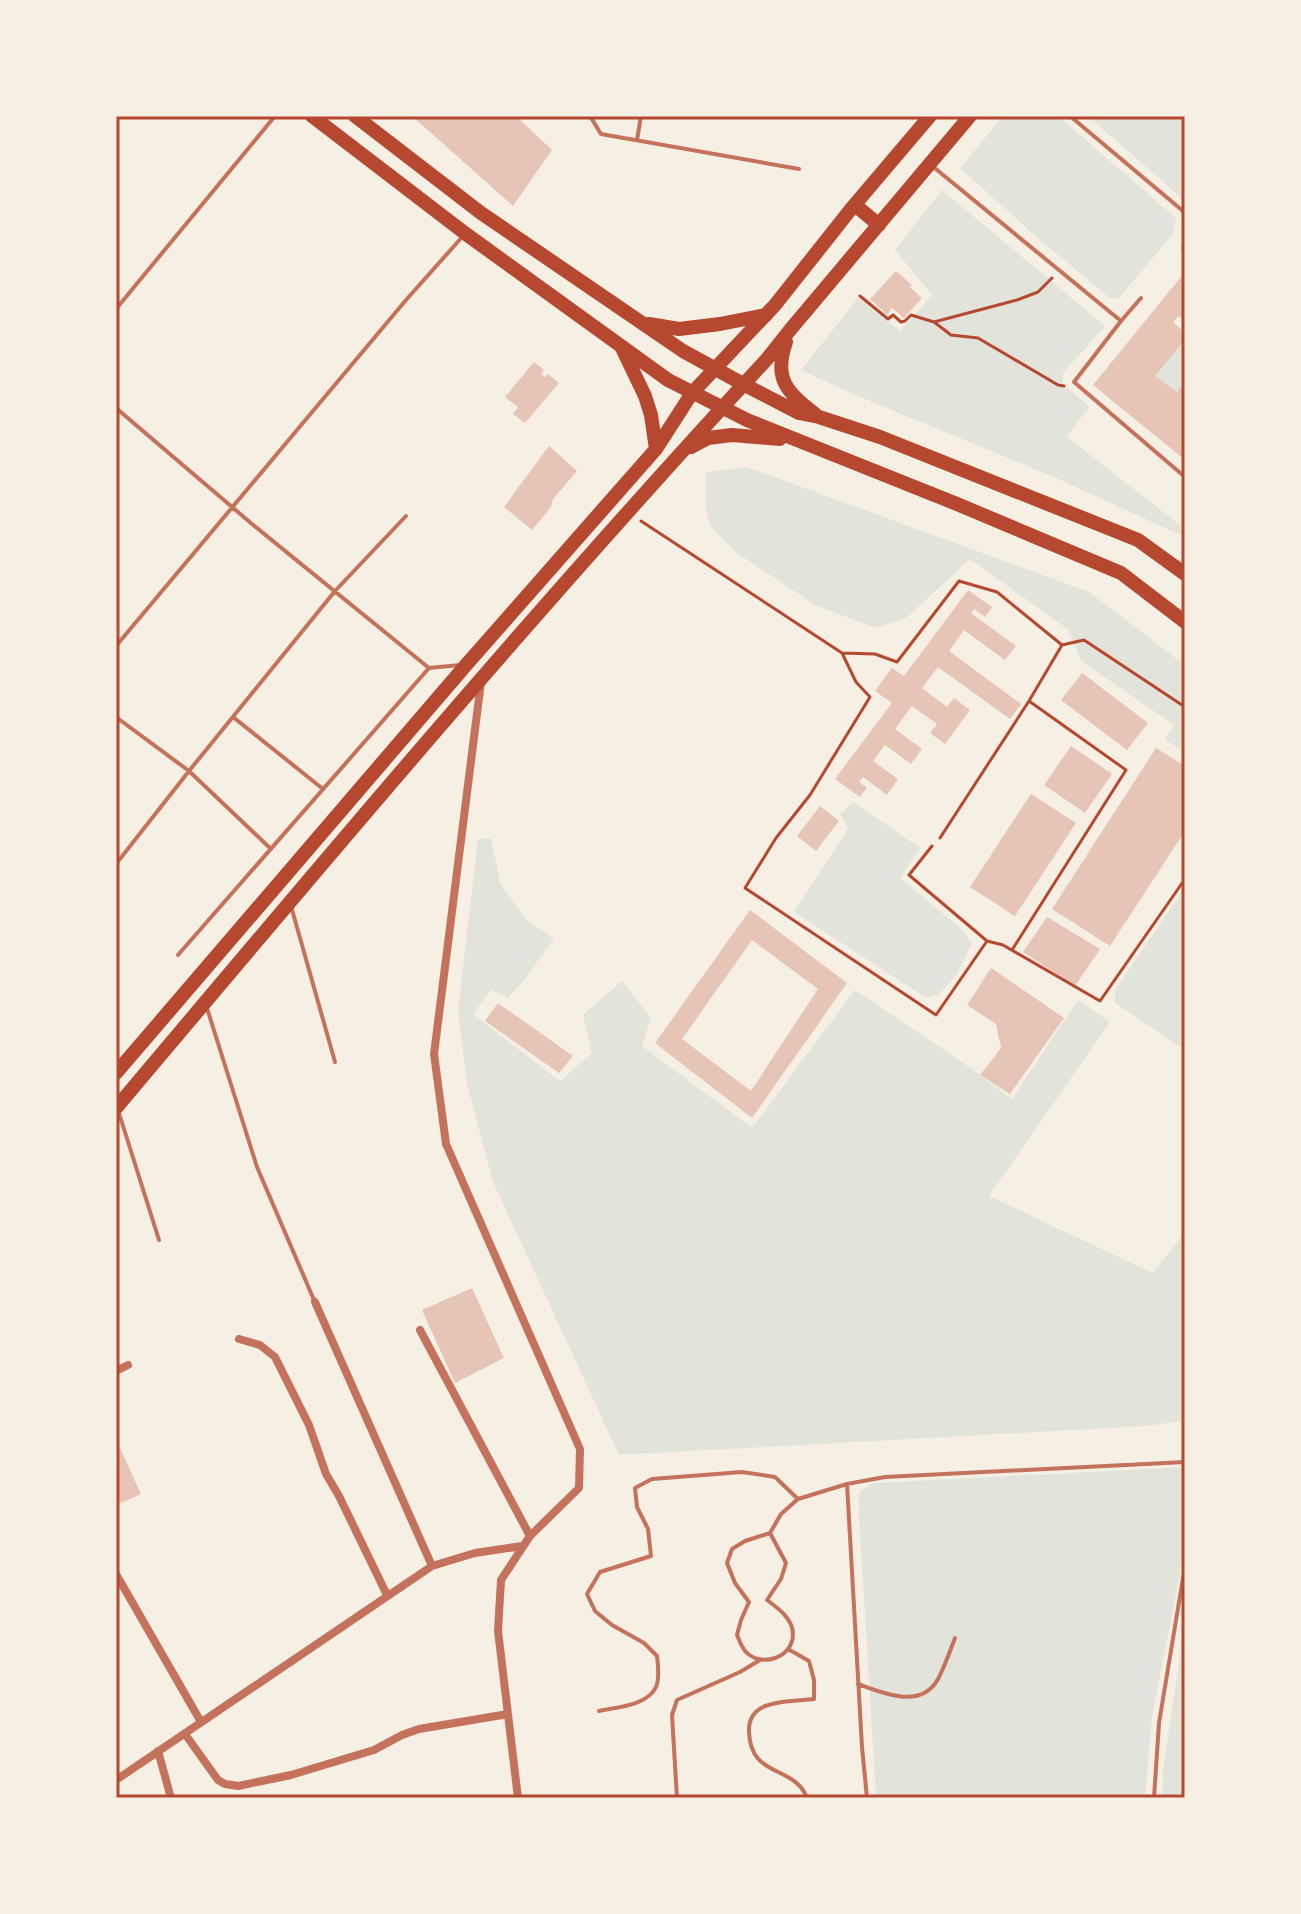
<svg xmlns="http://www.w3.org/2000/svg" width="1301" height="1914" font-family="'DM Sans',sans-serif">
  <rect width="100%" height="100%" fill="#f6efe4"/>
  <path fill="#e2e4dc" d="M1003,116h55l118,102 -3,16 -55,65 -8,-1 -69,-57 -81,-73z
    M1088,116h97v87l-8,-9z
    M942,190l163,136 -42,47v10l26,24 -22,30 118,92v8l-129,-59 -210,-87 -45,-21 57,-72 42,33 32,-36 -37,-45z
    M1185,340v42l-8,10 -22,-16z
    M747,467l342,125 96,73v88l-20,-14 9,-14 -93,-64 -12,-31 -99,-71 -64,59 -30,10 -59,-22 -80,-53 -27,-27 -4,-16v-38z
    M853,802l67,46 -20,30 58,48 14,17 -16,33 -18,19 -12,3 -132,-86 54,-83 -8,-15z
    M491,838l9,45 26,37 28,18 -29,41 -17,19 -17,-8 -18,24 87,67 32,-28 -9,-38 39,-34 29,37 -9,28 110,82 103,-138 107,72 50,37 66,-99 32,22 -121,174 164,77 28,-36 4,-9v186l-4,7 -34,5 -528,29 -126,-273 -26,-98 -9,-74 20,-171z
    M1185,887v163l-70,-47v-13z
    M1185,1467v80l-33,170 -7,81h-269l-18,-300 3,-7 11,-8z
    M1185,1621v177h-23l1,-27z"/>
  <path fill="#e6c5b7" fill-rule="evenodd" d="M412,116h104l36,34 -39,56z
    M896,271l16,14 -2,2 12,11 -18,20 -12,-10 -5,7 -17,-16z
    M1185,272v49l-6,-5 -6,6 12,11v7l-30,36 22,16 8,-10v78l-92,-75z
    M534,362l10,8 -3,4 4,3 3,-3 11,9 -34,40 -12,-9 5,-7 -13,-10z
    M549,446l28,25 -24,28 -2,8 -19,23 -28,-23z
    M968,590l24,17 -7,10 -11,-8 -3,4 45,33 -11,14 -41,-30 -15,21 72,53 -11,15 -72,-52 -16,21 25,19 7,-9 16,12 -25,34 -15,-11 7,-9 -25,-18 -17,23 27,20 -11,15 -26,-19 -12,16 25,18 -11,16 -24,-18 -4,5 8,6 -7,9 -25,-18 57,-76 -17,-12 17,-23 12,8z
    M1082,673l66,50 -21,27 -66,-50z
    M1071,746l41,28 -27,39 -41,-28z
    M1156,748l29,18v65l-75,115 -58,-37z
    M1031,794l45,29 -61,93 -45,-29z
    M820,806l19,15 -23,30 -19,-15z
    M750,910l97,73 -95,135 -97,-75zM752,940l66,49 -67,102 -69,-52z
    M1047,917l53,32 -25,37 -52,-34z
    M991,968l73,50 -54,76 -30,-19 21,-27 -5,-24 -29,-19z
    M498,1003l75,53 -14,17 -74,-52z
    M472,1288l32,70 -49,25 -33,-73z
    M116,1439l25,55 -20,9 -5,-9z"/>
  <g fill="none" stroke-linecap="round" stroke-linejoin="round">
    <path stroke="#b5482f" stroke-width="3" d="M860,296l28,23 5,-4 8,7 4,-1 6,-6 23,7 17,13 27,3 80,47 6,1
      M934,322l83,-22 21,-8 14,-14
      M641,521l201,132 33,1 22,8 62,-81 38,11 65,53 -33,56 97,69 -114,180
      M1062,645l22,-5 101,67
      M842,653l14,29 14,15 -60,98 -34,43 -31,50 191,127 51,-74 -78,-66 23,-29
      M940,838l89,-137
      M987,941l16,4 97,56 85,-122"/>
    <path stroke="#c5725c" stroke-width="4" d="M590,116l11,18 198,35
      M1070,116l113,95 2,5
      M637,140l4,-24
      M931,165l190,156
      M1183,248l2,-2
      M1141,298l-20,23 -47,61 111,95
      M116,309l159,-193
      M116,408l136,116 177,144 31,-3
      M116,646l290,-346 57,-64
      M116,717l73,54 82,78
      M233,717l90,72
      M116,864l73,-93 146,-180 71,-75
      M291,906l44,156
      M178,955l251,-287
      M206,1005l51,162 57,133
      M118,1110l41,130
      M847,1484l15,263 5,51
      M770,1533l16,30 -5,16 -14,21c11,8 26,19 26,34 0,24 -32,34 -47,18 -4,-4 -7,-12 -9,-17l4,-15 8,-18 -14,-19 -8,-20 5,-14 13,-8 25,-8 11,-19 17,-15 49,-15 38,-7 300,-15
      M788,1649l21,12 5,19v19c-24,3 -66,-1 -65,32 1,48 45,33 58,67
      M858,1684c25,9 63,26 80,-5 7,-13 12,-28 17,-41
      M599,1711c17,-4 48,-5 57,-24 4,-9 2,-22 1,-31l-13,-13 -32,-18 -17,-14 -8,-17 13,-22 51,-16 -3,-27 -11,-22 -2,-19 17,-9 90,-7 33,5 23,22
      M677,1798l-5,-83 5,-15 63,-28 20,-12
      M1154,1798l5,-75 26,-157"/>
    <path stroke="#c5725c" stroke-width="8" d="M481,682l-47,372 12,90 134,305 -1,39 -49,48 -29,44 -3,51 20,167
      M315,1302l117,264
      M420,1330l110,206
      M239,1339l21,6 15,12 34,68 17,49 13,22 48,99
      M116,1371l12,-6
      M116,1574l85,148
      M185,1734l33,46 7,4 13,2 53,-11 83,-25 28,-15 17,-6 89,-15
      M158,1751l13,47
      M116,1780l316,-214 43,-13 47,-7"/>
    <path stroke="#b5482f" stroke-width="14" d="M312,116l154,118 202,146 79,40 210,84 164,69 64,49
      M355,116l126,97 202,138 60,33 56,29 20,4 61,20 258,103 47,34
      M855,205l24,20
      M649,324l30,5 41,-5 46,-9
      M786,342c-13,37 1,50 29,72
      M622,348l23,48 6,19 5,34
      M691,447l17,-9 24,-3 48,4
      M116,1073l350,-408 190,-216 36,-56 83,-88 76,-96 79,-93
      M116,1108c213,-253 426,-506 651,-749l23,-29 180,-214"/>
  </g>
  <rect width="1301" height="1914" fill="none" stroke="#f6efe4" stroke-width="236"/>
  <rect x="118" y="118" width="1065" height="1678" fill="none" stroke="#b5482f" stroke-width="3"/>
</svg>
